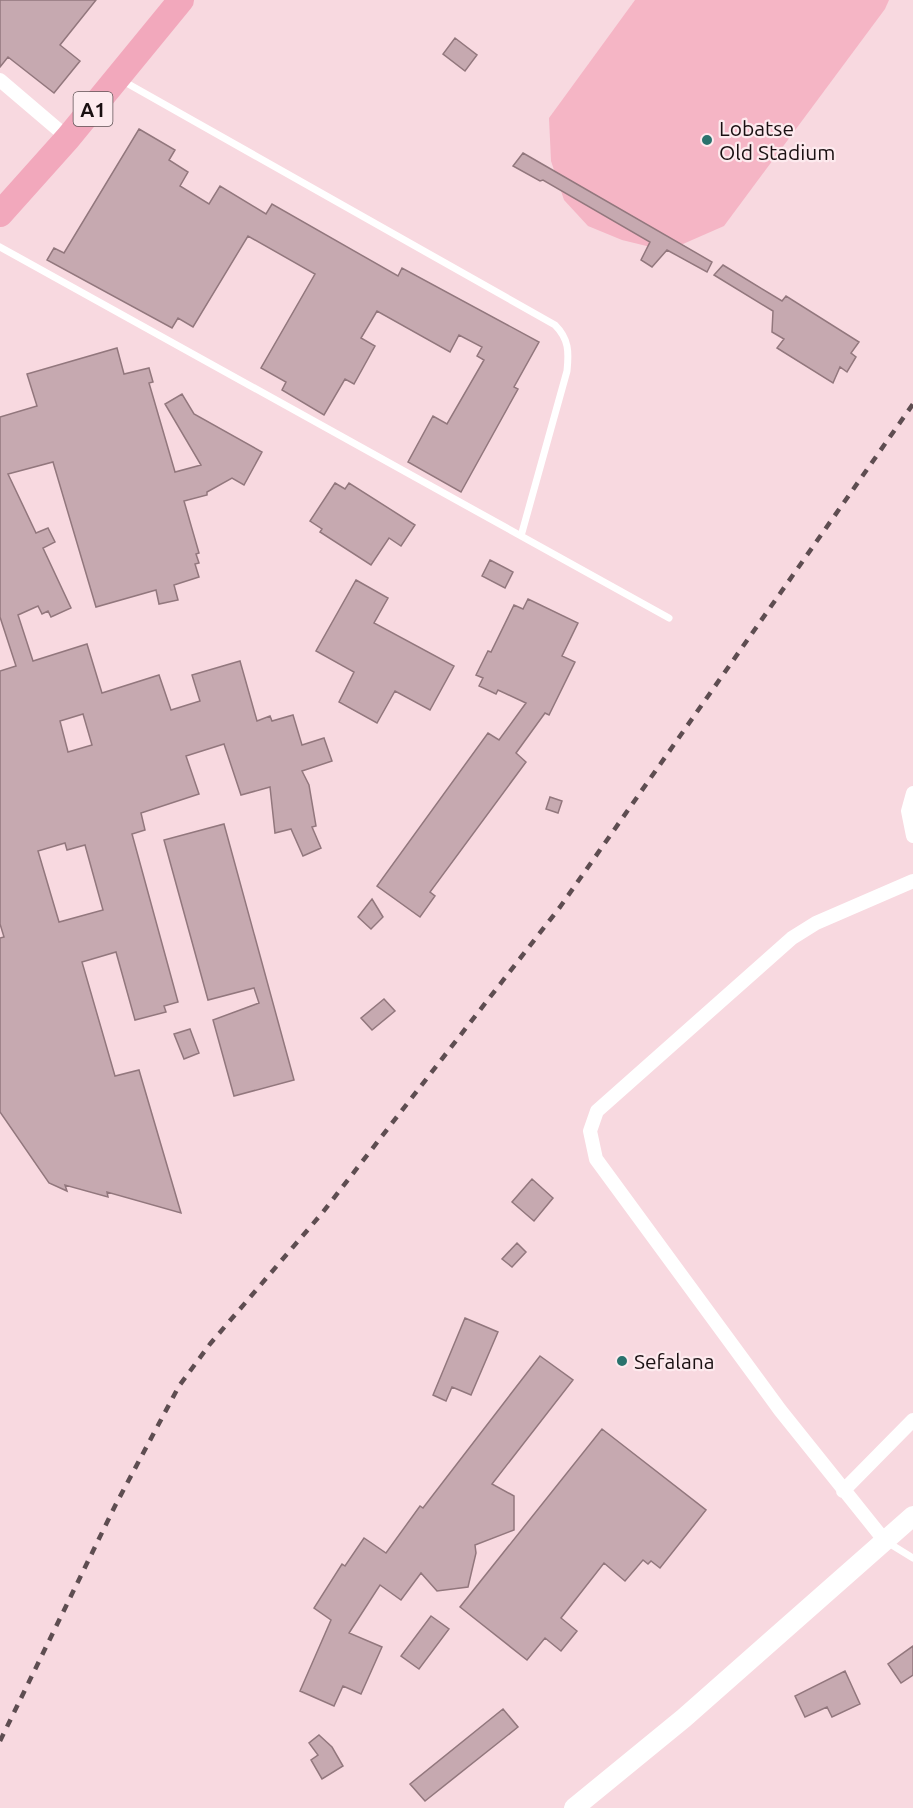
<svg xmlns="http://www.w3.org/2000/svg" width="913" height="1808" font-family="Ubuntu,sans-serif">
  <rect width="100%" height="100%" fill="#f8d9e0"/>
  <path fill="#f5b5c5" d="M635,0h254l-4,9 -161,217 -57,25 -45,-11 -34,-14 -24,-26 -13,-39 -2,-43z"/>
  <path fill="#c6a9b0" stroke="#92777d" stroke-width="1.5" fill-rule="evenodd" d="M0,0h96l-36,45 20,16 -26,32 -46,-36 -8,10z
    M455,38l22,17 -12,16 -22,-17z
    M139,129l36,21 -6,10 19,12 -8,14 29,18 11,-18 46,28 6,-10 126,72 4,-8 137,74 -25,45 4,2 -57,103 -53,-30 25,-46 14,8 37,-64 -7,-4 5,-9 -23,-12 -9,17 -73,-41 -16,27 14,8 -21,38 -9,-5 -21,36 -42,-25 4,-8 -25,-14 54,-94 -67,-38 -55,91 -15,-9 -6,10 -125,-68 7,-12 10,5z
    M523,153l189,109 -5,10 -40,-22 -15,17 -11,-7 9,-18 -107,-62 -3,1 -27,-15z
    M723,265l59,36 4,-5 73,46 -8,11 5,4 -9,15 -7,-5 -7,16 -56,-35 7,-9 -12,-7 1,-21 -59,-36z
    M117,348l7,26 25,-6 4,14 -4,1 26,89 26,-7 -36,-61 17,-10 12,20 68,38 -18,33 -12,-7 -25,14v3l-23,6 15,52 -3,1 3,9 -4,1 4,13 -25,8 4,15 -19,4 -3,-14 -60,17 -43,-145 -45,12 28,59 12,-5 7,14 -12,6 28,60 -20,9 -3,-6 -6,3 -4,-8 -20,9 15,46 54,-17 15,49 57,-18 12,35 29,-9 -8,-26 48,-14 17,60 13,-5 2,5 21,-6 9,30 22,-7 8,23 -30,10 7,14 7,41 -4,1 9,21 -18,8 -12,-27 -16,4 -5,-46 -29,8 -17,-51 -38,12 13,38 -58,19 4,17 -13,4 46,168 -14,4 2,6 -31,8 -19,-68 -34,10 33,114 24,-6 42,143 -74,-21 1,5 -43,-12 2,6 -18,-8 -49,-71v-174l4,-1 -4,-13v-253l16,-5 -16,-49v-200l37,-11 -10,-32zM83,714l9,31 -24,7 -8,-31zM65,843l2,7 18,-5 18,65 -44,12 -21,-71z
    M335,483l10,6 4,-6 66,42 -14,21 -12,-8 -18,27 -51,-33 2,-3 -12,-8z
    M490,560l23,12 -8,16 -23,-12z
    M356,580l32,18 -14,25 80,43 -24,44 -35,-19 -18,32 -38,-21 15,-30 -38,-21z
    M528,599l50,24 -16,33 13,6 -26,53 -4,-2 -29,40 10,9 -96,130 5,4 -15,21 -43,-31 111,-153 11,7 27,-37 -28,-13 -2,4 -17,-8 4,-8 -7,-3 12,-24 3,1 23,-47 9,4z
    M550,797l12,4 -4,12 -12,-4z
    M224,824l70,256 -60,16 -21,-76 46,-17 -5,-15 -46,12 -44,-160z
    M372,899l11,18 -12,12 -13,-12z
    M384,999l11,12 -23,19 -11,-12z
    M190,1029l9,24 -15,6 -10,-25z
    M532,1179l21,19 -19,23 -22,-19z
    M517,1243l9,9 -14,15 -10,-8z
    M465,1318l33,14 -27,63 -19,-8 -6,14 -13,-6z
    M540,1356l33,24 -81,104 22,12v34l-39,15 1,8 -8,34 -31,4 -16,-18 -20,27 -21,-15 -31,48 33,14 -21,47 -18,-8 -9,20 -34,-15 31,-71 -17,-12 28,-44 3,2 19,-28 22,15 34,-47 3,2z
    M602,1429l104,81 -46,58 -9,-7 -3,3 -5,-4 -18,21 -21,-18 -43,55 16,13 -16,20 -16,-13 -18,22 -67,-53z
    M431,1616l18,13 -30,40 -18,-13z
    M913,1646v29l-12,8 -13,-19z
    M845,1671l15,33 -28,13 -5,-10 -22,10 -10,-21z
    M503,1709l15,18 -93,74 -15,-17z
    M319,1735l13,12 11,19 -21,13 -11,-19 7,-5 -9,-12z"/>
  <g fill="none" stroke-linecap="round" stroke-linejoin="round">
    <path stroke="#fff" stroke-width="7" d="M123,81l432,244c14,14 14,27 12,46l-46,165
      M0,247l669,371
      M887,1542l26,16"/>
    <path stroke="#fff" stroke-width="14" d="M0,80l68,58
      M913,793l-5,18 5,25
      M843,1491l70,-71
      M885,1541l-105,-131 -184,-251 -6,-28 7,-20 195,-173 24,-15 97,-42"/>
    <path stroke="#fff" stroke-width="20" d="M574,1808l110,-90 229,-202"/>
    <path stroke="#f2a8bc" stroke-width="26" d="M0,214l68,-76 113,-138"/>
    <path stroke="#5e4d51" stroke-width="4.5" stroke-dasharray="8 8" stroke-linecap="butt" d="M0,1741l116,-237 63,-118 31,-42 113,-132 237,-305 353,-503"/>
  </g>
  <g fill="#29726d" stroke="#fdeaee" stroke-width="2">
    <circle cx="707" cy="140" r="6"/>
    <circle cx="622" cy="1361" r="6"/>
  </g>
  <g text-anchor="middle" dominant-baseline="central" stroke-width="4.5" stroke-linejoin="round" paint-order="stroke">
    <rect fill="#fdeaee" stroke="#5e5154" stroke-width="1.5" x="73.5" y="92" width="39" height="34" rx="4.5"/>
    <g font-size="20" font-weight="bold" fill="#1a1012">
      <text x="93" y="109">A1</text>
    </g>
    <g font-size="21" fill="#1a1012" stroke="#fdeaee" text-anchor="start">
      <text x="719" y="128">Lobatse<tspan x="719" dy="24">Old Stadium</tspan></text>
      <text x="634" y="1361">Sefalana</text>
    </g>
  </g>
</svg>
